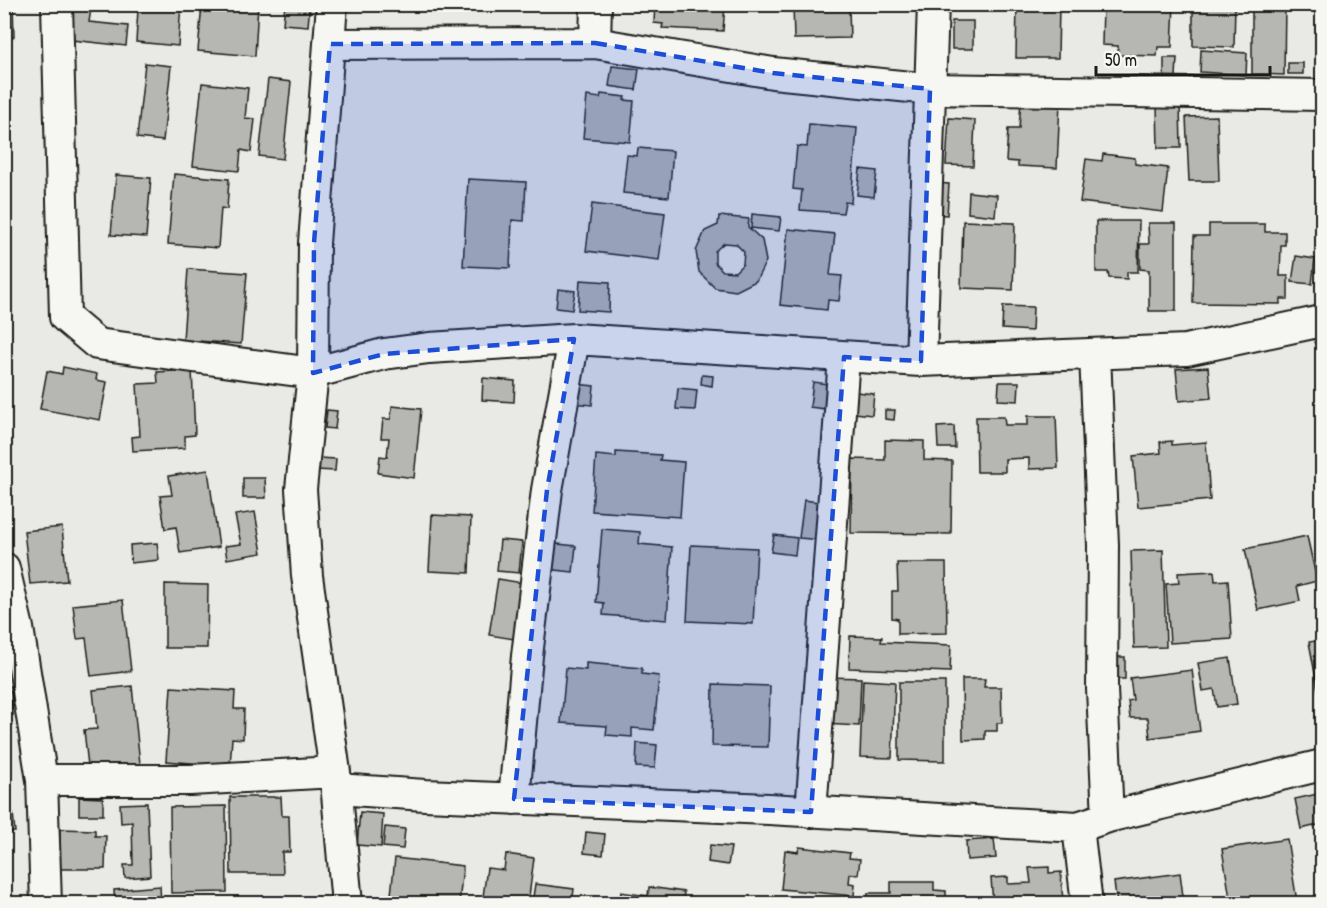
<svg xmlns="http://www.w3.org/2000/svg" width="1327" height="908" font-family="'Patrick Hand',sans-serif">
  <rect width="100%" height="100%" fill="#e9e9e5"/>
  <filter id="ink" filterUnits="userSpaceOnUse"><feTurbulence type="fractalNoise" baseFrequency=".0167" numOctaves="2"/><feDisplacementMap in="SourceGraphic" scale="12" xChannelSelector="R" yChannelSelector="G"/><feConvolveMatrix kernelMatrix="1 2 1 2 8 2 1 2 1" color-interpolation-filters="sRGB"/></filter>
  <g filter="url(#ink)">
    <path fill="#b6b6b3" stroke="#1c1c1c" stroke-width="1.5" fill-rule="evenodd" d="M4,4h9l1,33h-10z
      M145,4h36l-3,42 -42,-4 2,-33h6z
      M202,4h56l-3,52 -57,-5z
      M285,4h25l-2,22 -25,-2z
      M655,4h70l-2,27 -61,-3 1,-4 -9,-1z
      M793,4h63v5h-7l1,29 -56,1z
      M1017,4h42l-1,54h-42z
      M1103,4h71l-2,43h-14l-1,9 -39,-1v-9l-16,-1z
      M1193,4h42l-1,43 -41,-1z
      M1252,4h33l-1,71 -32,-1z
      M69,6l22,3 -2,13 39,4 -2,20 -54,-6 1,-14h-6z
      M952,21h21v28h-21z
      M1201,50l46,3 -1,22 -46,-3z
      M1164,58h13l-1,19h-12z
      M145,63l26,3 -8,75 -26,-3z
      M1288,63h15v11h-15z
      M612,66l27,3 -3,21 -27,-4z
      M268,79l23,3 -8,77 -24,-3z
      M202,83l46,5 -3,30 10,1 -4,33 -10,-2 -2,21 -46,-5z
      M601,94l24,3 -1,3 10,1 -4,41 -47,-4 4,-42 13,2z
      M1021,100l39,2 -3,66 -39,-2v-4l-12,-1 2,-32h11z
      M1157,104h23l1,44h-23z
      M1217,116l2,65h-30l-3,-64z
      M949,118l26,2 -2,46 -27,-1z
      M809,124l48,4 -6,75 -6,-1 -2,11 -43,-3 2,-20 -9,-1 4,-43 10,1z
      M638,148l35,3 -4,46 -46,-4 4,-38 10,1z
      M1103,154l32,4v6l33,4 -5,44 -83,-10 6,-43 16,2z
      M860,169l17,2 -3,26 -17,-2z
      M174,174l55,5 -2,30 -6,-1 -3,40 -50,-4z
      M116,175l35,3 -5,59 -35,-2z
      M468,179l58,3 -2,39 -12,-1 -2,48 -47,-2z
      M935,183l14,1 -2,31 -13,-1z
      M969,192l28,3 -2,21 -27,-3z
      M592,204l73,9 -6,47 -73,-9z
      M752,214l29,3 -2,14 -28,-3z
      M719,216l30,3 -1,8 14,13 4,21 -10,20 -20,10 -21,-3 -16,-16 -3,-21 9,-20 13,-6zM724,243l12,1 8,8 -1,12 -8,8 -12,-1 -8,-8v-12z
      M963,221l52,2 -2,67 -52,-2z
      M1096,221h43l-1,51h-11v7l-18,-1 -1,-6h-12z
      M1148,223h28v88h-27v-41l-9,-1v-25h9z
      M1209,224h56v8h20v13h-4l-1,31h8v23h-7l-1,5 -87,-1 1,-67h15z
      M788,229l47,5 -5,41 12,1 -3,25 -11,-1 -1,10 -47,-5z
      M1296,256l19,3 -3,25 -20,-2z
      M188,269l59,4 -6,71 -58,-4z
      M580,280l30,2 -1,30 -31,-2z
      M558,289l17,2 -3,19 -16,-2z
      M1003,306l30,1 -1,24 -30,-2z
      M63,367l34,7 -1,6 11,2 -7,38 -60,-11 7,-38 15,3z
      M1208,367l3,31 -32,3 -3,-32z
      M192,370l3,65 -10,1v12l-52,3 -1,-14 8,-1 -3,-52 21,-1 -1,-11z
      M702,375l11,1 -1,10 -11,-2z
      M483,378l32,3 -1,21 -32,-2z
      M813,382l22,3 -3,25 -22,-3z
      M999,382h20l-1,19 -20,-1z
      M576,384l18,2 -2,19 -18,-2z
      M678,388l19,2 -2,20 -19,-1z
      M856,392l18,2 -2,21 -17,-2z
      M392,406l29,3 -7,69 -36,-5 2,-17 7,1 2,-19h-8l2,-19h8z
      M327,410l10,1 -2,18 -10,-1z
      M885,410h10l-1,10 -9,-1z
      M1028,416h28l2,52 -29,1v-11l-24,1v13h-28l-1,-55h28l1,8h23z
      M954,426l1,22h-17l-1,-21z
      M885,440l39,1v19l28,1 -1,73 -100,-1 1,-74 33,1z
      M1172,441v4l34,-3 4,58 -72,7 -5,-51 28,-3 -1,-11z
      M616,452l45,3 -1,5 24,2 -4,55 -88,-6 4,-56 20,2z
      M318,458l18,1 -1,12 -18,-1z
      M208,470l11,77 -39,6 -4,-26 -11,2 -5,-33 12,-1 -3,-19z
      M243,478h22l1,20h-23z
      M804,500l21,3 -4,37 -22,-2z
      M255,512l7,41 -35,6 -2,-13 16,-2 -6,-29z
      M432,515l39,2 -2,56 -40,-2z
      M62,527l5,54 -37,3 -6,-53z
      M602,529l38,3 -1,12 33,3 -5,73 -64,-5 1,-12 -8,-1z
      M774,535l23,3 -2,17 -24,-3z
      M1307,536l10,45 -20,5 3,15 -42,9 -13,-61z
      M500,540l22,2 -3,31 -22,-2z
      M157,543l2,17 -28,3 -1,-18z
      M548,543l28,3 -3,26 -27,-3z
      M691,545l66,3 -4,76 -66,-3z
      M1163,550l3,97 -32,1 -3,-97z
      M897,563h49l1,70 -49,1v-15l-6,-1v-27h6z
      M1214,571l1,10 13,-1 4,59 -62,4 -4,-59 13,-1 -1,-10z
      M498,579l25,4 -9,56 -25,-4z
      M165,584l43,1 -1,63h-42z
      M123,600l8,71 -40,5 -5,-38 -9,1 -4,-34z
      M850,636l32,1 -1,5 70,3 -1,27 -101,-4z
      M1322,640v71l-13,-69z
      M1109,657h16v22h-16z
      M1230,658l7,46 -20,3 -3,-18 -11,2 -5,-28z
      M586,663l56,5v6l17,2 -5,54 -22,-2v9l-26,-2 1,-9 -46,-3 5,-55 20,2z
      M1192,670l8,61 -50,7 -2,-20h-18l-2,-17 5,-1 -3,-22z
      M827,677l34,1 -2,48 -34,-2z
      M962,679h23l-1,8h17l1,36h-5v8h-12v8l-22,1z
      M863,680l32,2 -3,76 -32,-1z
      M899,682h46v79l-46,-1z
      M713,684l57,2 -2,61 -56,-1z
      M132,686l8,78 -52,2 -4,-36 13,-1 -4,-39z
      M171,687l64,4 -1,18h10l-1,30 -11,-1 -2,28 -64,-5z
      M4,691h7l2,24 -9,1z
      M637,743l20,2 -2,23 -19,-1z
      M1322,793v31l-21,5 -6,-30z
      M79,797l24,1v17h-24z
      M230,797h51l1,19h7l1,36h-8l1,22h-52z
      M147,803l3,73 -25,2 -1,-13h9l-1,-43 -11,1 -1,-19z
      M226,806l1,86 -56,1 -1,-86z
      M360,812l23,2 -2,33 -24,-2z
      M4,813h9l2,19 -11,1z
      M385,827l20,2 -2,20 -20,-2z
      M60,829l35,1v6h11l-1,33h-45z
      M586,832l19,2 -2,21 -19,-2z
      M4,839l4,28h-4z
      M994,839l2,19 -29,2 -1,-19z
      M1287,839l10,63 -66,2 -9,-55z
      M710,845l21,2 -3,18 -20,-3z
      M799,847l51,6 -1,5 11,1 -2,16 -8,-1 -1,9 6,1 -1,12 -73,-7 4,-39 13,2z
      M506,854l28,4 -6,46h-46l5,-36 17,2z
      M395,858l68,8 -4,38h-69z
      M1049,867v6l12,-1 2,32h-70l-2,-26 17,-1v7l23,-1 -2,-15z
      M1180,873l4,31h-67l-3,-22z
      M891,882h43v8l12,1v13h-78v-11h23z
      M535,884l39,5 -2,15h-40z
      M160,886l1,18h-46l-1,-14z
      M649,887l35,5 -1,9 10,3h-74l2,-12 27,4z"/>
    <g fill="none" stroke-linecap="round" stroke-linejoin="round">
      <g stroke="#1c1c1c" stroke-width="34">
        <path id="minor" d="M57,4l8,313 32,27 216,29 71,-19 45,-6 145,-9 347,22 265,-11 136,-29
          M332,4l-18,239 -1,130 -12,116 6,87 28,196 12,132
          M595,43l1,-39
          M330,44l265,-1 178,30 157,16 392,6
          M1095,354l8,191 -1,144 6,128
          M921,361l12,-357
          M4,568l14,60 24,152 4,124
          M42,780h148l145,-8
          M337,789l88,6 344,14 309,18 30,-10 214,-52
          M514,799l13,-143 20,-166 27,-151
          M811,812l33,-455
          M1078,827l9,77"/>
      </g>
      <use href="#minor" stroke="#f6f6f2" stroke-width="30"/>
    </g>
  </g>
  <path fill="#1d4ed8" fill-opacity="0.2" stroke="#1d4ed8" stroke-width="4.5" stroke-dasharray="12 8" stroke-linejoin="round" d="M595,43l178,30 157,16 -9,272 -77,-4 -33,455 -297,-13 33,-309 27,-151 -190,15 -71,19 1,-130 16,-199z"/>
  <rect width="1327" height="908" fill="none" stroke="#f6f6f2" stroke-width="24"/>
  <rect x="12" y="12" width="1303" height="884" fill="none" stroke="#1c1c1c" stroke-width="2" filter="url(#ink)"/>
  <path d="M1096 66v9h174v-9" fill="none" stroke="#1c1c1c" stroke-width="3"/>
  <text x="1105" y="66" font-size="18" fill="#1c1c1c" stroke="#f6f6f2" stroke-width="4.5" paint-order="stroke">50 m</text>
</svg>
